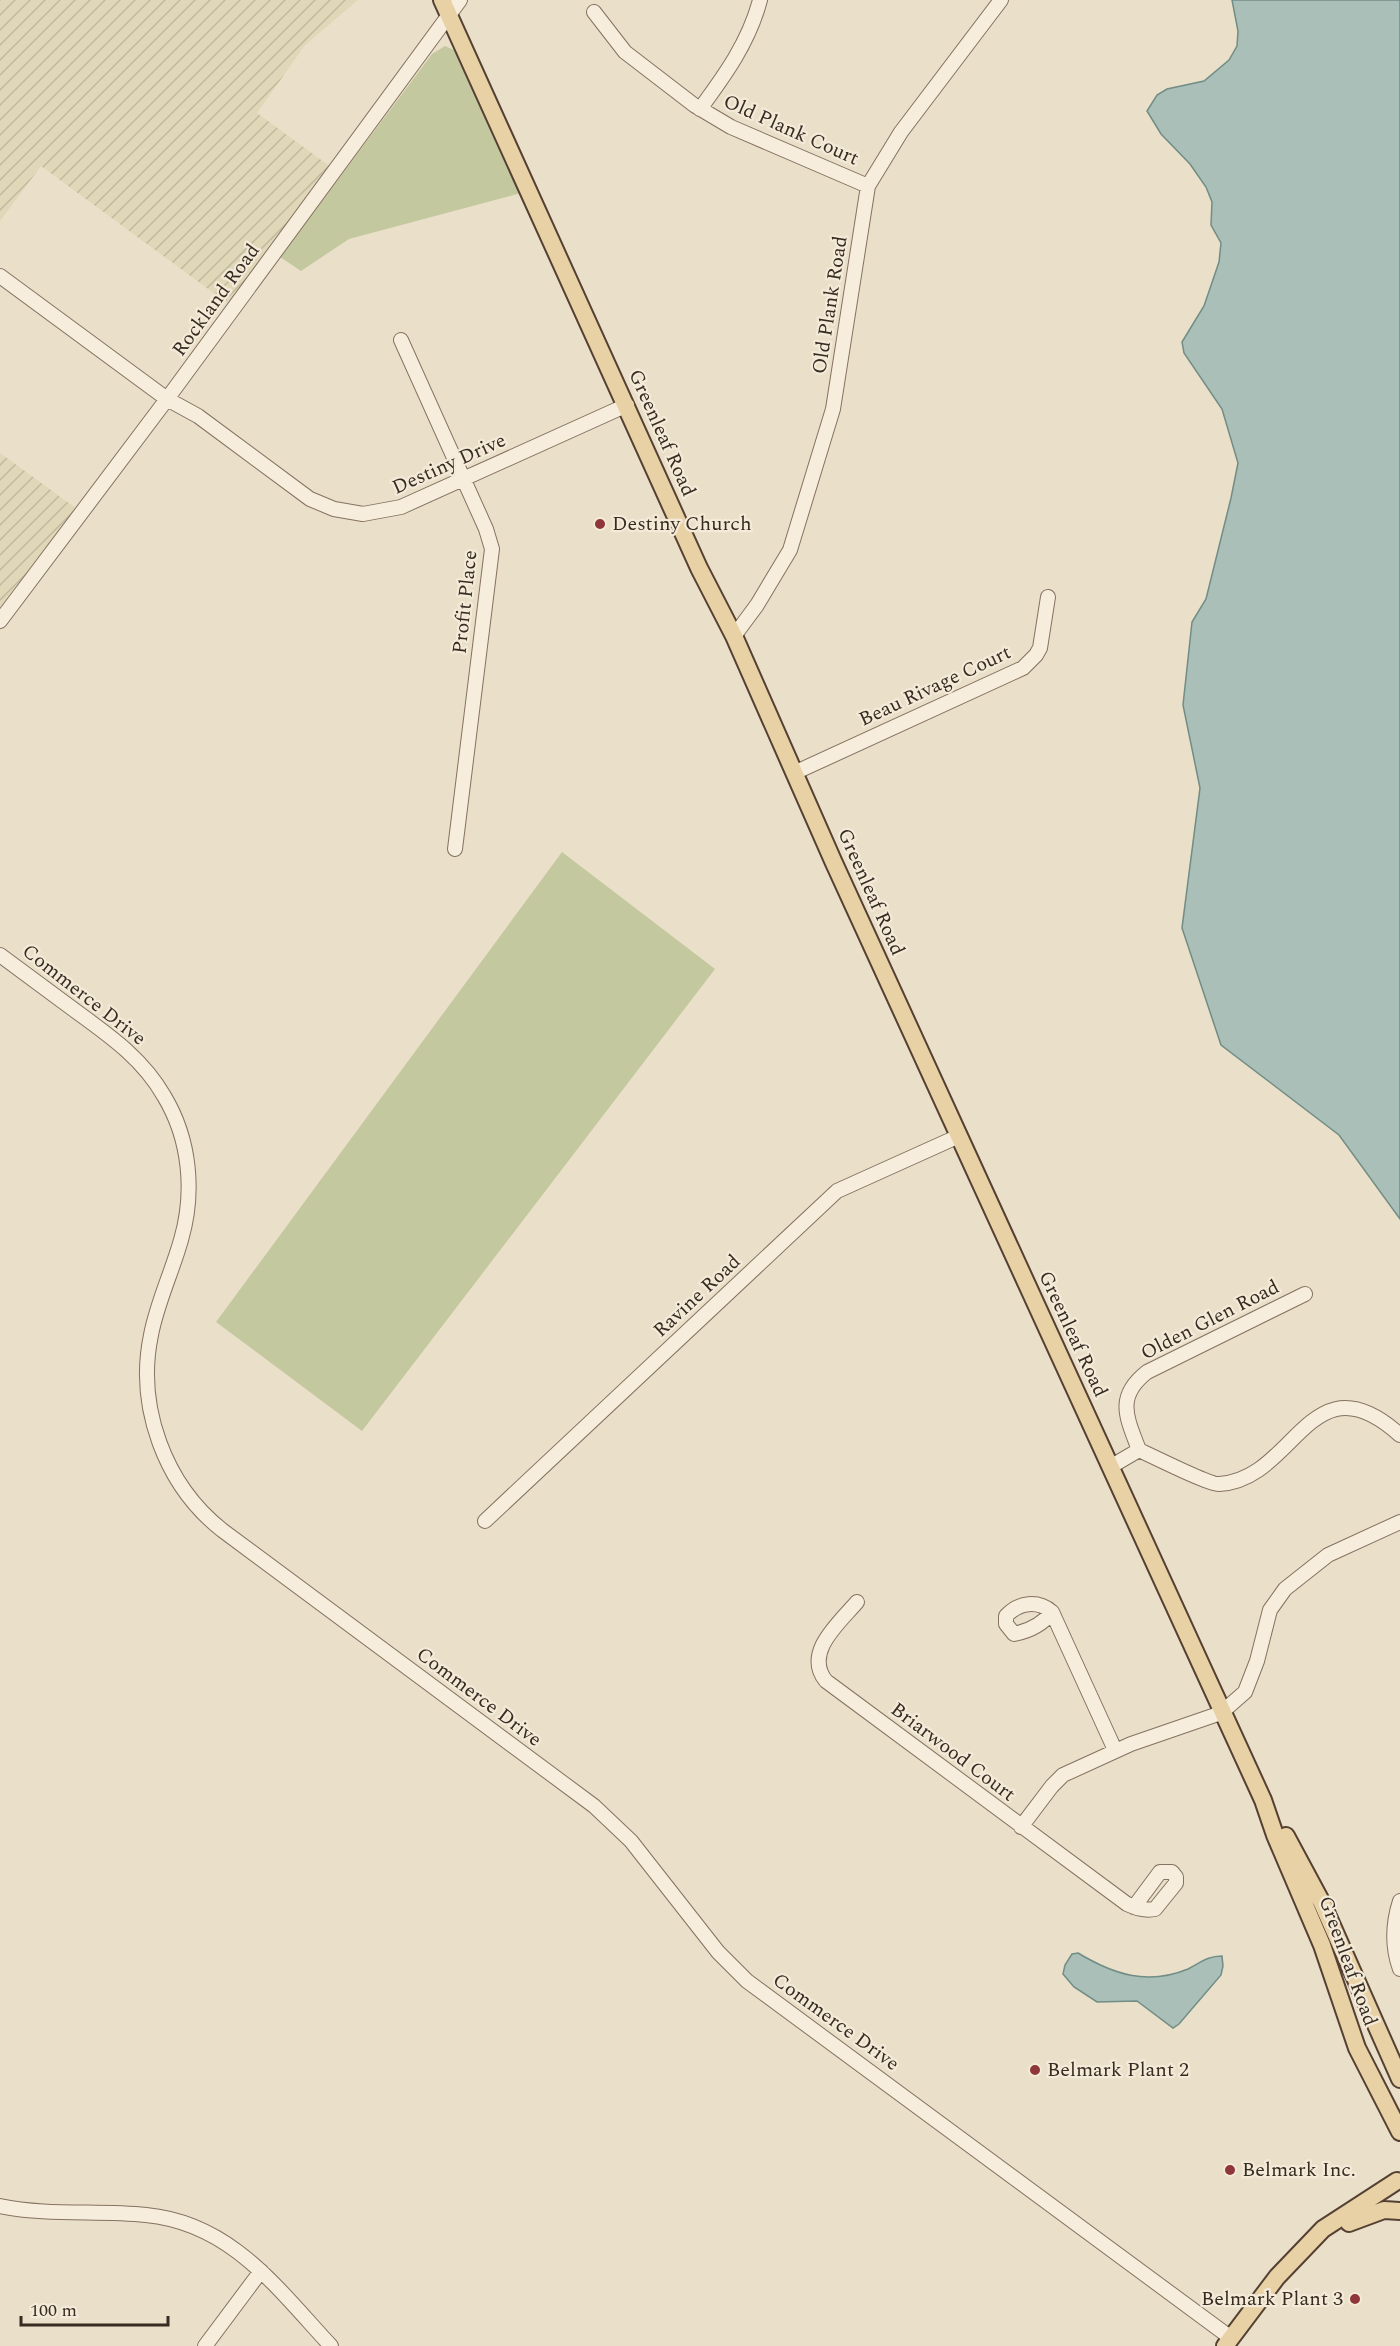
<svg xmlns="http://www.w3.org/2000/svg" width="1400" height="2346" font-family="Spectral,serif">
  <defs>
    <pattern id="farmland-furrows" width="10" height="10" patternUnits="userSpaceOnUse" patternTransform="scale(1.5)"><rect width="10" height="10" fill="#dfd7b7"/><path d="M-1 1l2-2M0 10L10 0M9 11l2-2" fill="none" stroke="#c0b99d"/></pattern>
  </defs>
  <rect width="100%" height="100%" fill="#eadfc9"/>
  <path fill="url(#farmland-furrows)" d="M0,0h358l-53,45 -48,68 75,55 -102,137 -189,-139 -41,55z
    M0,453l77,56 -77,104z"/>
  <path fill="#c4c89e" d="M445,46l9,4 9,10 58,133 -172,46 -48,32 -21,-14 152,-203z
    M562,852l153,117 -353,462 -146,-109z"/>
  <path fill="#a9bfb8" stroke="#718d85" stroke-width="1.5" d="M1232,0h168v1219l-61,-84 -118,-90 -39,-117 18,-140 -17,-83 9,-83 14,-23 25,-101 7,-35 -16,-54 -38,-56 -2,-11 22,-36 15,-44 2,-19 -10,-18 1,-23 -6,-15 -16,-23 -29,-30 -14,-23 10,-16 10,-6 37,-8 25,-21 8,-14 1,-15z
    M1078,1953c35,21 69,33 110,16 12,-6 19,-13 34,-13l1,10 -2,9 -42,49 -6,4 -36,-27 -40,1 -23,-15 -11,-13 2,-9 7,-11z"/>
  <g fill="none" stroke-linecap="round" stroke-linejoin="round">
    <g stroke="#857260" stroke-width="16">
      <path id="minor" d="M594,12l31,40 69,53 37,22 137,59
        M700,109c25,-34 49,-67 60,-109
        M0,276l167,123 31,17 112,83 24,10 29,5 38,-7 226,-102
        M401,340l85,189 6,20 -37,300
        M0,621l167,-222 293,-399
        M734,636l23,-31 33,-55 43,-141 35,-223 33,-54 100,-132
        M794,773l229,-105 13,-13 4,-7 8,-51
        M0,955c26,19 51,38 77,57 33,24 66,47 87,84 26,43 31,96 17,144 -9,32 -24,63 -30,95 -15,72 14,150 71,195l372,276 37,35 87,111 29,29 484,357
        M1139,1450c-12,-32 -24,-53 8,-78l158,-78
        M1110,1467l29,-17c13,6 71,35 80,34 77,-4 91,-130 181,-49
        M485,1521l352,-330 122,-55
        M857,1602c-18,21 -54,51 -31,79l301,223c9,4 17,7 28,5l21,-26v-6l-4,-5h-12l-26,35
        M1052,1612c-10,13 -23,19 -38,22l-8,-10v-8c13,-14 32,-16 46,-4l63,138
        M1021,1827l31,-41 11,-11 68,-31 90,-31 24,-21 12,-31 13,-51 15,-21 43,-34 72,-33
        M1400,1901c-7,22 -8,46 0,68
        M0,2206c48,10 98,4 146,9 85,8 131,73 185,131
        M205,2346l56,-75"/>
    </g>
    <g stroke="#544133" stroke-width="20">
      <path id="major" d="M442,0l257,568 35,68 100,227 429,937 12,35 47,110 35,103 43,84
        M1286,1836l36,67 78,176
        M1349,2223l35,-13 16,1
        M1225,2346l52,-69 46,-48 74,-48"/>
    </g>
    <use href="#minor" stroke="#f6eddc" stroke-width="14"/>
    <use href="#major" stroke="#e9d1a6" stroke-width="16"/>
  </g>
  <g fill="#8e363a" stroke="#f3ead8" stroke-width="2">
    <circle cx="600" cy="524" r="6"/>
    <circle cx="1035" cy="2070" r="6"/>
    <circle cx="1230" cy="2170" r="6"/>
    <circle cx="1355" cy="2299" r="6"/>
  </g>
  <g text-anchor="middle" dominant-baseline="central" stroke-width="4.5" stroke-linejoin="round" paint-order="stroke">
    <g font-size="20" fill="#372b22" stroke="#f3ead8">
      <text transform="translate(791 130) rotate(24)">Old Plank Court</text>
      <text transform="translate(216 300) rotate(-54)">Rockland Road</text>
      <text transform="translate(830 305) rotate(-81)">Old Plank Road</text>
      <text transform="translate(662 433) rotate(66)">Greenleaf Road</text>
      <text transform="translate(449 464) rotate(-24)">Destiny Drive</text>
      <text transform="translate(465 602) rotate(-84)">Profit Place</text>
      <text transform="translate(935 686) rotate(-25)">Beau Rivage Court</text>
      <text transform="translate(871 892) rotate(66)">Greenleaf Road</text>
      <text transform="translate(84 995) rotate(38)">Commerce Drive</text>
      <text transform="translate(697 1296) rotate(-43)">Ravine Road</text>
      <text transform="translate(1210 1320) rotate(-27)">Olden Glen Road</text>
      <text transform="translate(1073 1334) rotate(65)">Greenleaf Road</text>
      <text transform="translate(479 1697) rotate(37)">Commerce Drive</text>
      <text transform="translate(953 1752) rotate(37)">Briarwood Court</text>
      <text transform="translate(1348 1961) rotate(70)">Greenleaf Road</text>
      <text transform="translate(836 2022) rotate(36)">Commerce Drive</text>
    </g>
    <g font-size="20" fill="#372b22" stroke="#f3ead8" text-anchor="start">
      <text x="612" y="524">Destiny Church</text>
      <text x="1047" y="2070">Belmark Plant 2</text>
      <text x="1242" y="2170">Belmark Inc.</text>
      <text x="1343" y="2299" text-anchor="end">Belmark Plant 3</text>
    </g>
  </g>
  <path d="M21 2316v9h147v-9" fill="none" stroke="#372b22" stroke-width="3"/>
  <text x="30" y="2316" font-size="18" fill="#372b22" stroke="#f3ead8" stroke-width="4.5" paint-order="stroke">100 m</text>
</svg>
